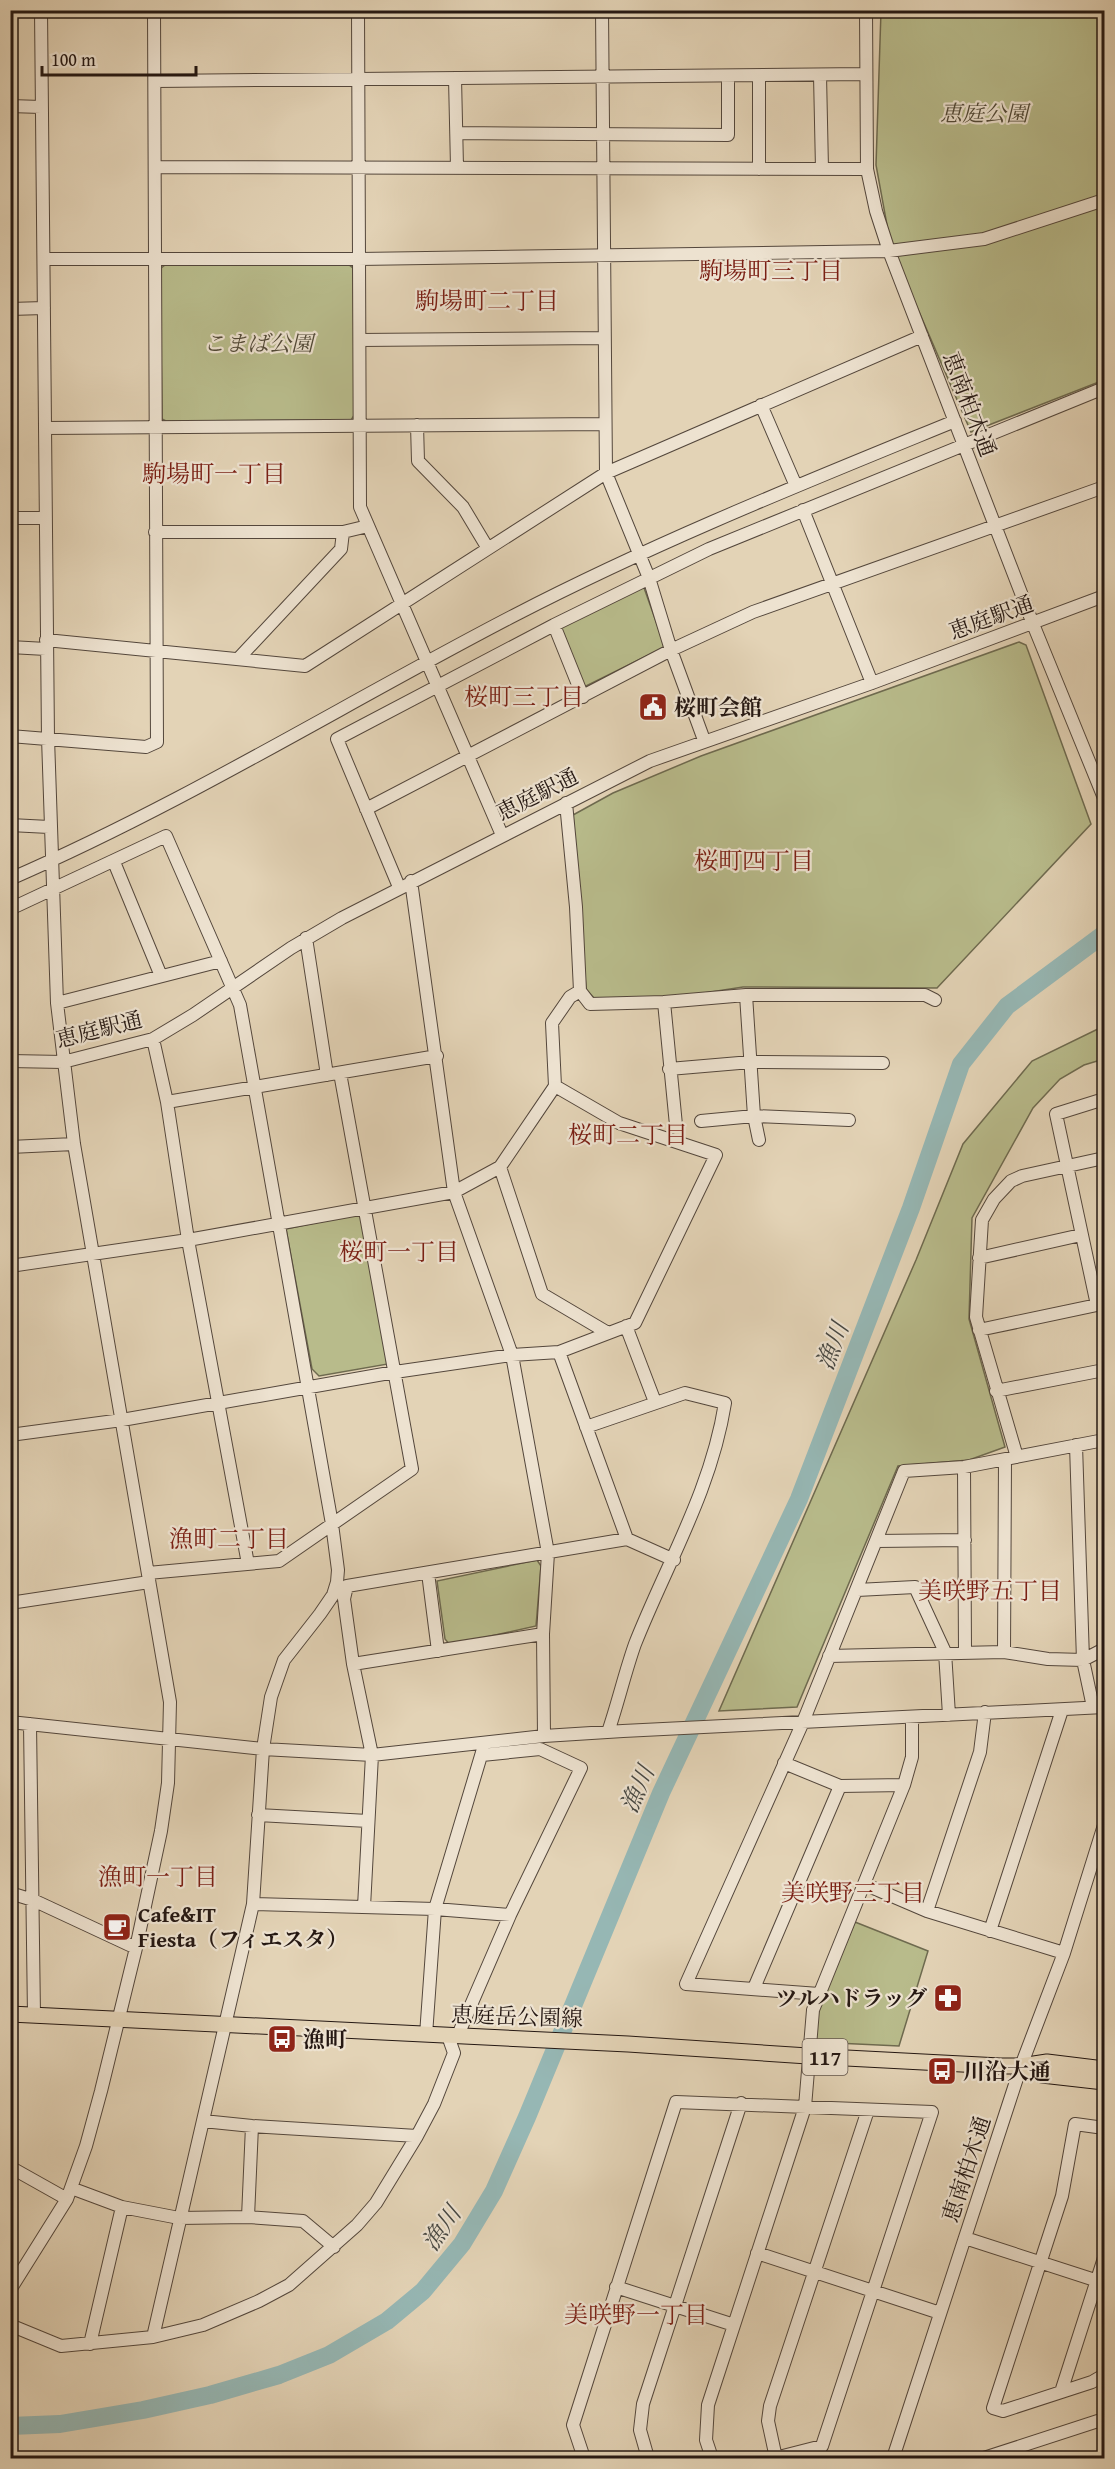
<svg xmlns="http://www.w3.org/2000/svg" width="1115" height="2469" font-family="'Gentium Book Plus','Noto Serif JP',serif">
  <rect width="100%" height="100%" fill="#e3d3b6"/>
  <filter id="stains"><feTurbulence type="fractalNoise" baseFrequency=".00333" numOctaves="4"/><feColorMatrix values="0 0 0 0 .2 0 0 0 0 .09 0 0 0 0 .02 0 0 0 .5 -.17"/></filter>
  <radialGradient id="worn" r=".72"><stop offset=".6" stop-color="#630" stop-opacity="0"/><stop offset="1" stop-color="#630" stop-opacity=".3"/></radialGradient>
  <path fill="#b8bb8b" stroke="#6e6a4f" stroke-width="1.5" d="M881,11h223v369l-133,52 -80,-185 -15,-82z
    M165,265h184l4,3 2,146 -4,6 -185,1 -4,-2 -2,-150z
    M643,585l21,59 -1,4 -79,39 -23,-60z
    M1019,642l7,3 65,179 -154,164 -194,-1 -78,12 -71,-1 -8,-9 -13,-174 40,-22 88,-37z
    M1104,1026v33l-20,6 -24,14 -27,29 -61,110 -3,101 36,128 -36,13 -71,6 -101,241 -78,4 197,-451 47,-116 69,-83z
    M362,1213l26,151 -69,12 -7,-7 -26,-140z
    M537,1560l4,6 -5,60 -86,19 -5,-6 -8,-58z
    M855,1922l73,29 -29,95 -84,-4 -3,-18z"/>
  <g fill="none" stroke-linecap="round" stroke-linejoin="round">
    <path stroke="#96b7b4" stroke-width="18" d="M10,2426l50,-2 83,-14 67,-15 69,-20 50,-20 58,-34 36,-30 39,-47 32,-53 33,-74 134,-324 138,-294 112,-291 50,-144 46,-58 97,-72"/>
    <g stroke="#54473c" stroke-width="14">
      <path id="minor" d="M358,10l2,497 142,328
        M602,10l4,463 43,105 22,72 33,90
        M866,10l1,159 9,42 13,40 144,373 71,174
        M820,75l2,94
        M759,76v93
        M455,78l2,89
        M155,81l711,-7
        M10,106l31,1
        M457,133l271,2v-59
        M155,167l712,2
        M44,259h315l530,-8 95,-12 120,-39
        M10,309l34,-1
        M360,340l244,-2
        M761,405l35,81
        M417,425l1,36 45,46 24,40
        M45,428l559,-4
        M803,510l69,173
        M10,518h36
        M155,532h188l25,-6
        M554,625l29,72
        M46,640l259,26 301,-193 316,-137
        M10,647l36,2
        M238,659l103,-110 2,-17
        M10,736l136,11 11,-5 -3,-732
        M566,803l10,104 4,84 10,13 74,-2 82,-7h179l10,5
        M366,809l305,-159 82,-38 351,-125
        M10,825l39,2
        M114,862l47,114
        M10,879c175,-76 337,-177 505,-264 143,-74 291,-133 440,-194
        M411,881l43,311 58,163 36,198 -5,81 1,102
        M399,887l-62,-148 217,-114 155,-76 395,-161
        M10,909l156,-73 74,169 92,519 6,46 -1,12 -4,13 -13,19 -36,46 -13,37 -8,52 -10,155 -100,433 -92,9 -51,-21
        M306,938l21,137
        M746,995l8,121 5,24
        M664,1002l12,123
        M57,1003l164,-42
        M153,1039l14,63 21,138 60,324
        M10,1061l53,1 90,-23 40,-24 98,-67 51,-30 308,-157 222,-78 232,-87
        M669,1069l82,-7 132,1
        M167,1102l270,-46
        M701,1121l53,-5 95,4
        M10,1147l64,-3
        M500,1167l42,127 66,39
        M979,1258l102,-23
        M10,1266l178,-26 266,-48 46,-25 55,-81 -3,-63 18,-26 10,-6
        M626,1326l29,76
        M979,1330l118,-25 -41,-191 48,-15
        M559,1352l68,187
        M996,1391l108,-21
        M586,1427l99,-34 40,10c-14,88 -58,160 -90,241 -10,28 -17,59 -27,88
        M10,1435l112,-15 273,-48 117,-17 47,-3 76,-29 81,-168 -97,-32 -64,-37
        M1076,1445l7,215 10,47
        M1017,1457l-41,-140 6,-97 12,-21 17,-18 11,-5 82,-18
        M964,1467l1,184
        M876,1541l89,-1
        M148,1573l131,-12 133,-92 -72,-396
        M428,1573l10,78
        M857,1590l58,-3 30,65 4,63
        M10,1603l139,-21
        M1004,1652l1,-192
        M829,1656l175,-4 44,7 35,1 21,-11
        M353,1664l190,-30
        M10,1722l253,27 109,6 172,-19 79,-5 481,-24
        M30,1724l4,291
        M784,1763l56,23
        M258,1815l110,6
        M864,1884l63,27 137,42
        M10,1893l23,7 103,48
        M253,1904l182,5 75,6
        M364,1907l8,-152 -19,-91 -9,-65 3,-13 280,-47 47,21
        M927,1911l53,-159 5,-40
        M990,1931l72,-221
        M754,1988l86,-202 64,-1
        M819,1994l-133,-10 117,-262 101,-251 60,-4 140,-27
        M426,2035l9,-126 48,-160
        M458,2035l52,-120 71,-147 -41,-19 -58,6
        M203,2121l49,5 165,10
        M1104,2128l-29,-4 -13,72 -69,212 10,3 89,-29 12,-7
        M10,2167l57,32
        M71,2188l51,19 57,11 69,-1 55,4 31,26
        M248,2217l4,-91
        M965,2238l139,45
        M757,2253l183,60
        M616,2287l118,38
        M10,2290l57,-91 19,-53 15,-55 35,-143 25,-117 7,-48 2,-81 -96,-558 -17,-141 -9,-265 -7,-728
        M153,2337l50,-12 56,-24 30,-16 68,-60 19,-22 41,-67 17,-32 20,-51 -6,-17
        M90,2344l32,-137
        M1061,2392l43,-134
        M584,2458l-11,-33 103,-323 256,10 -110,334 -47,12
        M648,2458l-8,-28 3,-26 98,-301
        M712,2458l-6,-18 2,-35 97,-298 8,-97 91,-225 8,-28v-40
        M776,2458l-8,-37 2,-15 98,-296
        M893,2458l128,-392 43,-113 40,-128
        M984,2458l120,-39"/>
    </g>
    <g stroke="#251813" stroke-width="17">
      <path id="major" d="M10,2014l618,30 180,12 192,10h21l26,-4 57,7
        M1021,2066l21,9 62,7"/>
    </g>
    <use href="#minor" stroke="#ede2d0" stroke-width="12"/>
    <use href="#major" stroke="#e3d3b6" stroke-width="15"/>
  </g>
  <defs>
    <g id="civic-square" transform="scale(1.5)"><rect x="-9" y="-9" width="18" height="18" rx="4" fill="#8f2418" stroke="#ede2d0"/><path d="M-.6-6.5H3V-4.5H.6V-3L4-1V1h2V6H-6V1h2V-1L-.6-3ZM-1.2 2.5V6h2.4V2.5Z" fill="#fff"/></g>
    <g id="cafe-square" transform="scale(1.5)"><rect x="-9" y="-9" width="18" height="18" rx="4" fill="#8f2418" stroke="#ede2d0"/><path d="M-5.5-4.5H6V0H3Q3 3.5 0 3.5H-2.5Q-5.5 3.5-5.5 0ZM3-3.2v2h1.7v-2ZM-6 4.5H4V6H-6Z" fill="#fff"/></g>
    <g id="pharmacy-square" transform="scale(1.5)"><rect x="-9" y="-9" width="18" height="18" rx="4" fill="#8f2418" stroke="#ede2d0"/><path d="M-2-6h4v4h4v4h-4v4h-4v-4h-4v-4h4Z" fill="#fff"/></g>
    <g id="bus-square" transform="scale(1.5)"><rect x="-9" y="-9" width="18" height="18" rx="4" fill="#8f2418" stroke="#ede2d0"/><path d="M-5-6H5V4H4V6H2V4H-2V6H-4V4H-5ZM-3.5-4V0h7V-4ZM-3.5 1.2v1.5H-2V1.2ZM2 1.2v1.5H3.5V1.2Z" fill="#fff"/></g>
  </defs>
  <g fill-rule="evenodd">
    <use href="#civic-square" x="653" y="707"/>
    <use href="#cafe-square" x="117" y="1927"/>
    <use href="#pharmacy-square" x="948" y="1998"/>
    <use href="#bus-square" x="282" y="2039"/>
    <use href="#bus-square" x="942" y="2071"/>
  </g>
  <g text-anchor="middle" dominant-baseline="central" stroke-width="4.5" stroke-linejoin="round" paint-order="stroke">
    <rect fill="#ede2d0" stroke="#61554c" stroke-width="1.5" x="802.5" y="2039" width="45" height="36" rx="4.5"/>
    <g font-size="21" font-weight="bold" fill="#251813">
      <text x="825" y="2057">117</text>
    </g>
    <g font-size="22" font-style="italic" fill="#514937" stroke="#ede2d0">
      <text x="984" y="113">恵庭公園</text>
      <text x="258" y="343">こまば公園</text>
    </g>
    <g font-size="22" fill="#251813" stroke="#ede2d0">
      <text transform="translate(970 404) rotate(69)">恵南柏木通</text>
      <text transform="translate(991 617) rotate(-20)">恵庭駅通</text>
      <text transform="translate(537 794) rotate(-27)">恵庭駅通</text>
      <text transform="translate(99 1029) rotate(-14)">恵庭駅通</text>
      <text transform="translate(517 2016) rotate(2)">恵庭岳公園線</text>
      <text transform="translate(966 2169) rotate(-72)">恵南柏木通</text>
    </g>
    <g font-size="22" font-weight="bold" fill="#251813" stroke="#ede2d0" text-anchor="start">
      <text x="674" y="707">桜町会館</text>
      <text x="138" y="1914">Cafe&amp;IT<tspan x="138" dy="25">Fiesta（フィエスタ）</tspan></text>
      <text x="927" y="1998" text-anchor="end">ツルハドラッグ</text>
      <text x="303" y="2039">漁町</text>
      <text x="963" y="2071">川沿大通</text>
    </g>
    <g font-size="24" fill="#7a1f14" stroke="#ede2d0">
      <text x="771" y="270">駒場町三丁目</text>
      <text x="487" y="300">駒場町二丁目</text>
      <text x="214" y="473">駒場町一丁目</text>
      <text x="524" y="696">桜町三丁目</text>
      <text x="754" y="860">桜町四丁目</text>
      <text x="628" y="1134">桜町二丁目</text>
      <text x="399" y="1251">桜町一丁目</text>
      <text x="229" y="1538">漁町二丁目</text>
      <text x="990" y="1590">美咲野五丁目</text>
      <text x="158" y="1876">漁町一丁目</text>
      <text x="853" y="1892">美咲野三丁目</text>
      <text x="636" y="2314">美咲野一丁目</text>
    </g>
    <g font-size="24" font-style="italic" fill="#474843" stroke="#ede2d0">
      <text transform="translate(832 1346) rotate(-69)">漁川</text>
      <text transform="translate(637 1789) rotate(-66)">漁川</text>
      <text transform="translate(441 2228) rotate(-55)">漁川</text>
    </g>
  </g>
  <rect width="1115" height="2469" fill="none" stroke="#e3d3b6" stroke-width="36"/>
  <rect x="12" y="12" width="1091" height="2445" fill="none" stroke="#251813" stroke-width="3"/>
  <rect x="18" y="18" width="1079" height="2433" fill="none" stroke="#251813" stroke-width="1.5"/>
  <path d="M42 66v9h154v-9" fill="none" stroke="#251813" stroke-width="3"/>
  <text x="51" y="66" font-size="18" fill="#251813" stroke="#ede2d0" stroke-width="4.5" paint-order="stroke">100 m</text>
  <rect width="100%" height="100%" filter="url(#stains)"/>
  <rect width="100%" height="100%" fill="url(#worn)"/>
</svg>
